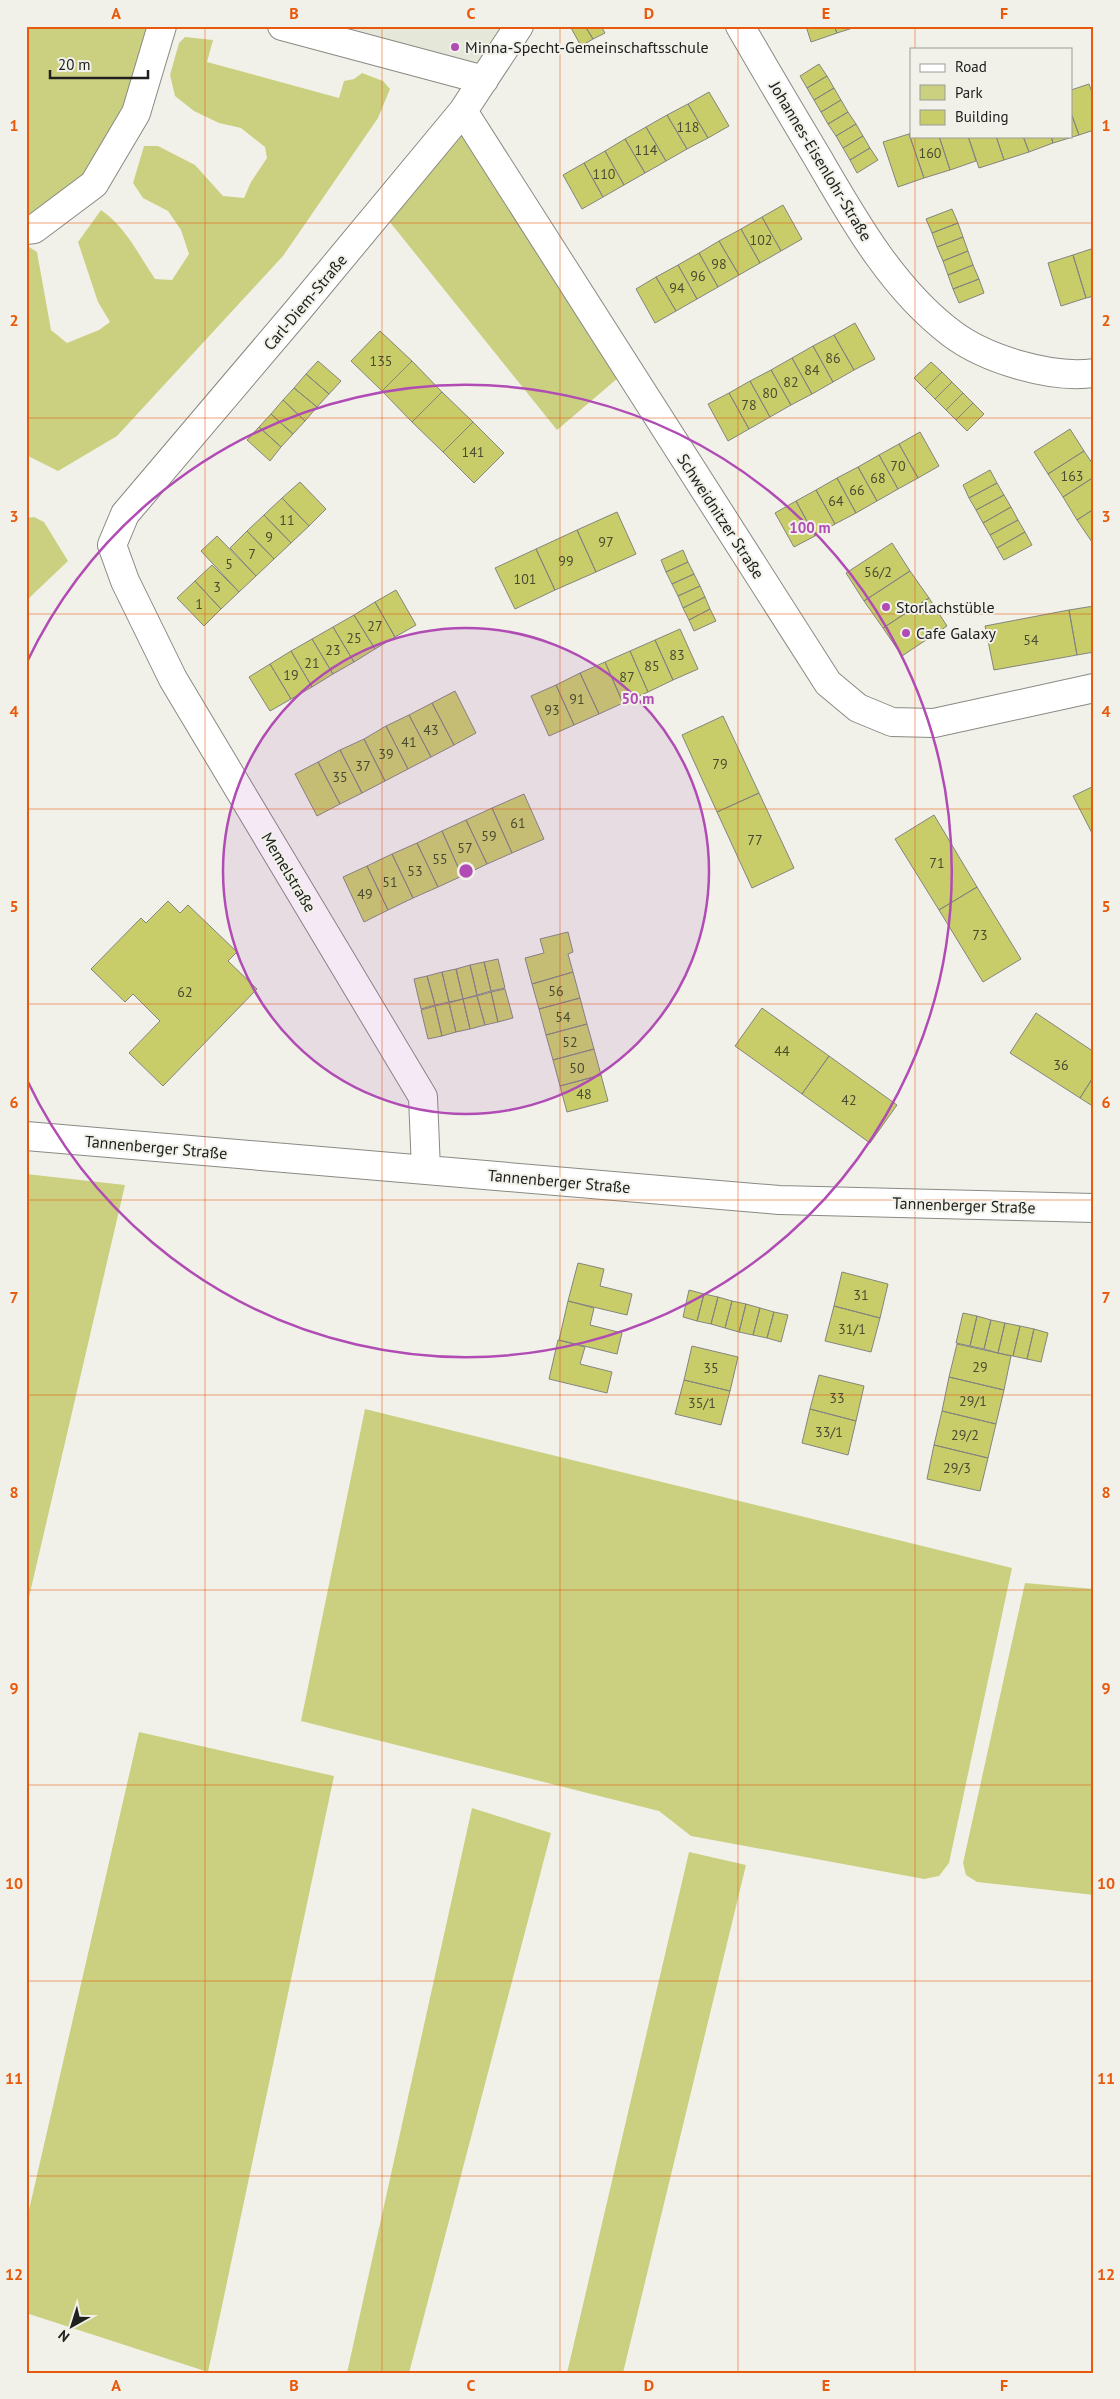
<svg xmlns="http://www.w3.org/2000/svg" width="1120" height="2399" font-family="'PT Sans',sans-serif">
  <rect width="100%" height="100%" fill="#f1f1ea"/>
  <path fill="#e5e7d8" d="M316,26h203l-27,41z"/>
  <path fill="#cbd081" d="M26,26h135l-68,157 -67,46z
    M185,37l28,3 -6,22 132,36 5,-17 10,-2 8,-6 21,8 7,8 -12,29 -95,138 -166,180 -59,35 -28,-14 -4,-4v-208l11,7 14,78 16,13 32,-13 11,-8 -12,-20 -20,-60 23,-32c25,17 37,44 54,69l17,1 17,-26 -8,-24 -13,-19 -25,-13 -10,-15 11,-37h14l37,19 28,31 21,2 7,-16 16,-24 -2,-11 -24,-19 -22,-5 -25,-12 -19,-15 -5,-21 9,-32z
    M459,116l166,256 -68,58 -176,-219z
    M34,517l10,5 24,39 -42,40v-83z
    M26,1174l99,11 -99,425z
    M365,1409l647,159 -63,295 -10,13 -15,3 -233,-43 -32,-25 -358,-90z
    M1025,1583l69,6v306l-117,-13 -11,-7 -3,-12z
    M139,1732l195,44 -126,596 -182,-59v-90z
    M472,1808l79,25 -142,540h-62z
    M689,1852l57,13 -123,508h-56z"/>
  <path fill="#c8cd6a" stroke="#84857e" d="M570,26h15l8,13 -12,7z
    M585,26h16l4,7 -12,6z
    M806,26h28l3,7 -26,9z
    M834,26h25l-22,7z
    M819,64l8,12 -20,12 -7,-12z
    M827,76l7,12 -20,12 -7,-12z
    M1089,84l5,14v32l-15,5 -8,-22v-23z
    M834,88l7,12 -20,12 -7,-12z
    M709,92l20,34 -21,12 -20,-34z
    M841,100l7,12 -20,12 -7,-12z
    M688,104l20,34 -21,11 -20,-34z
    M848,112l8,12 -20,12 -8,-12z
    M1071,113l8,22 -26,8 -2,-7h20z
    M667,115l20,34 -21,12 -20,-34z
    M856,124l7,12 -20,12 -7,-12z
    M646,127l20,34 -21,12 -20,-34z
    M911,133v3h28l11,34 -26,8 -15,-44z
    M909,134l15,44 -26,9 -15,-45z
    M863,136l7,12 -20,12 -7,-12z
    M939,136h29l8,25 -26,9z
    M968,136h28l8,24 -25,8z
    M996,136h27l6,16 -25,8z
    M1023,136h28l2,7 -24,9z
    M625,139l20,34 -21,12 -19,-34z
    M870,148l8,12 -21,13 -7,-13z
    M605,151l19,34 -21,12 -19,-34z
    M584,163l19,34 -21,12 -19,-34z
    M783,205l19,34 -21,12 -19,-34z
    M952,209l6,14 -26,10 -6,-14z
    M762,217l19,34 -21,12 -19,-34z
    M958,223l5,14 -26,10 -5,-14z
    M741,229l19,34 -21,12 -20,-34z
    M963,237l5,14 -25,10 -6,-14z
    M719,241l20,34 -21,12 -19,-34z
    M1094,248v48l-8,2 -13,-43z
    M968,251l5,14 -25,10 -5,-14z
    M699,253l19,34 -21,12 -19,-34z
    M1073,255l13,43 -25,8 -13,-43z
    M678,265l19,34 -21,12 -20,-34z
    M973,265l6,14 -26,10 -5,-14z
    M656,277l20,34 -21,12 -19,-34z
    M979,279l5,14 -25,10 -6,-14z
    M855,323l20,36 -21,11 -20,-35z
    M380,331l32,30 -30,30 -31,-30z
    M834,335l20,35 -21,12 -20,-36z
    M813,346l20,36 -21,12 -20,-36z
    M792,358l20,36 -21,11 -20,-35z
    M318,361l23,20 -12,13 -23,-20z
    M412,361l30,31 -30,30 -30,-31z
    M931,362l11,10 -17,17 -11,-11z
    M771,370l20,35 -21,12 -20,-36z
    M942,372l10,10 -17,17 -10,-10z
    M306,374l23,20 -12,13 -23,-19z
    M750,381l20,36 -21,12 -20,-36z
    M952,382l11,11 -17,17 -11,-11z
    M294,388l23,19 -12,14 -22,-21z
    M442,392l31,30 -30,30 -31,-30z
    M729,393l20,36 -21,12 -20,-37z
    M963,393l10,10 -17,17 -10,-10z
    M283,400l22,21 -12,13 -22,-20z
    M973,403l11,11 -17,17 -11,-11z
    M271,414l22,20 -12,13 -22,-20z
    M473,422l31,31 -30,30 -31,-31z
    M259,427l22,20 -11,14 -23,-21z
    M1070,429l14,22 -36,23 -14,-22z
    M920,432l19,34 -21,12 -19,-34z
    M899,444l19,34 -20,11 -19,-34z
    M1084,451l10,15v11l-31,20 -15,-23z
    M879,455l19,34 -21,12 -19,-34z
    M858,467l19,34 -21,12 -19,-35z
    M990,470l7,13 -28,15 -6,-13z
    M1094,477v32l-17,11 -14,-23z
    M837,478l19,35 -21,11 -19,-34z
    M300,482l26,27 -17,17 -27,-28z
    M997,483l7,12 -28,15 -7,-12z
    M816,490l19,34 -20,12 -19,-35z
    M1004,495l7,12 -28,16 -7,-13z
    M282,498l27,28 -18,17 -27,-28z
    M796,501l19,35 -21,11 -19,-34z
    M1011,507l7,13 -28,15 -7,-12z
    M1094,509v32l-2,1 -15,-22z
    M617,512l19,42 -40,18 -19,-42z
    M264,515l27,28 -17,16 -27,-28z
    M1018,520l7,12 -28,16 -7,-13z
    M577,530l19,42 -41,18 -19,-41z
    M247,531l27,28 -18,17 -26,-28z
    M1025,532l7,13 -28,15 -7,-12z
    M217,536l39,40 -17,16 -38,-41z
    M892,543l18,28 -46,30 -18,-28z
    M536,549l19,41 -40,19 -20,-41z
    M683,550l5,12 -22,10 -5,-12z
    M688,562l6,12 -22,10 -6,-12z
    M212,565l27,27 -18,17 -26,-28z
    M910,571l19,27 -46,30 -19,-27z
    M694,574l6,12 -22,10 -6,-12z
    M195,581l26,28 -17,17 -27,-28z
    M700,586l5,11 -22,11 -5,-12z
    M396,590l20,35 -21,12 -20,-35z
    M705,597l5,12 -21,11 -6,-12z
    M929,598l18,28 -45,30 -19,-28z
    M375,602l20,35 -20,12 -21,-34z
    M1094,606v46l-17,3 -8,-45z
    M710,609l6,12 -22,10 -5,-11z
    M1069,610l8,45 -83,15 -9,-44z
    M354,615l21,34 -21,13 -21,-35z
    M333,627l21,35 -21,12 -21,-35z
    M680,629l18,40 -25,11 -18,-40z
    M312,639l21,35 -21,13 -21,-36z
    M655,640l18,40 -25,12 -18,-41z
    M291,651l21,36 -21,12 -21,-35z
    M630,651l18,41 -25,11 -18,-41z
    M605,662l18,41 -24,11 -19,-41z
    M270,664l21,35 -21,12 -21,-34z
    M580,673l19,41 -25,11 -18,-40z
    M556,685l18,40 -25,11 -18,-40z
    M455,691l21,42 -22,12 -22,-42z
    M432,703l22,42 -23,12 -22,-42z
    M409,715l22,42 -23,12 -22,-43z
    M723,716l36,77 -42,19 -35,-77z
    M386,726l22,43 -23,12 -21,-42z
    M364,739l21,42 -23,12 -22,-43z
    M340,750l22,43 -22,11 -22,-42z
    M318,762l22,42 -23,12 -22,-42z
    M1094,786v51l-21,-41z
    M759,793l35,75 -42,20 -35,-76z
    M524,794l20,45 -32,14 -20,-45z
    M492,808l20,45 -25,11 -21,-44z
    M934,815l43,72 -38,23 -44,-71z
    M466,820l21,44 -25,12 -20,-45z
    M442,831l20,45 -24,11 -21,-44z
    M417,843l21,44 -25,11 -21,-44z
    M392,854l21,44 -25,12 -21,-44z
    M367,866l21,44 -24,12 -21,-45z
    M977,887l44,72 -38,23 -44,-72z
    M168,901l12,12 8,-8 49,47 -9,9 29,28 -94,97 -34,-33 31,-32 -27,-27 -8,8 -34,-33 50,-51 5,5z
    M568,932l5,20 -5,2 5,18 -41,12 -7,-26 19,-5 -4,-14z
    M498,959l7,29 -14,3 -7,-29z
    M484,962l7,29 -14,4 -7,-30z
    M470,965l7,30 -14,4 -7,-30z
    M456,969l7,30 -14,3 -7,-30z
    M442,972l7,30 -14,3 -8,-29z
    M573,972l7,26 -41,11 -7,-25z
    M427,976l8,29 -14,4 -7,-30z
    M505,989l8,29 -15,4 -7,-30z
    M491,992l7,30 -13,3 -8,-29z
    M477,996l8,29 -15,4 -7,-30z
    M580,998l7,26 -41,11 -7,-26z
    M463,999l7,30 -14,3 -7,-29z
    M449,1003l7,29 -14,4 -7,-30z
    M435,1006l7,30 -14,3 -7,-29z
    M762,1008l67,48 -27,38 -67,-48z
    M1036,1013l58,39v24l-14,22 -70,-45z
    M587,1024l7,25 -41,11 -7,-25z
    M594,1049l7,26 -41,11 -7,-26z
    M829,1056l68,49 -27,38 -68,-49z
    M601,1075l7,26 -41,11 -7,-26z
    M1094,1076v31l-14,-9z
    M578,1263l26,6 -4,17 32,8 -5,21 -59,-14z
    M842,1272l46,12 -8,34 -46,-12z
    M689,1290l15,4 -7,27 -14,-4z
    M704,1294l14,3 -7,27 -14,-3z
    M718,1297l14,4 -7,27 -14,-4z
    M568,1301l26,7 -4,17 32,8 -5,21 -58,-14z
    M732,1301l14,3 -7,28 -14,-4z
    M746,1304l14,4 -7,27 -14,-3z
    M834,1306l46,12 -9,34 -46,-11z
    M760,1308l14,4 -7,26 -14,-3z
    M774,1312l14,3 -7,27 -14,-4z
    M963,1313l14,3 -7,30 -14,-3z
    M977,1316l14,4 -7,29 -14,-3z
    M991,1320l14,3 -7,30 -14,-4z
    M1005,1323l15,3 -7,30 -15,-3z
    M1020,1326l14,3 -7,30 -14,-3z
    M1034,1329l14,4 -7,29 -14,-3z
    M558,1340l27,7 -5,17 32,8 -5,21 -58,-14z
    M957,1344l54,12 -7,34 -55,-13z
    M692,1346l46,11 -8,34 -46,-11z
    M819,1375l45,11 -8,35 -46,-12z
    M949,1377l55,13 -8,34 -54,-13z
    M684,1380l46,11 -9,34 -46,-11z
    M810,1409l46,12 -8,34 -46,-12z
    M942,1411l54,13 -8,34 -54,-13z
    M934,1445l54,13 -8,33 -53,-12z"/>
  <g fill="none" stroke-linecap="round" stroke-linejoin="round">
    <g stroke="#898a83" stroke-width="30">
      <path id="minor" d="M282,26l202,54
        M740,26c26,45 52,89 79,134 36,62 74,129 132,173 34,26 100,46 143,40
        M463,111l365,572 30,25 34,14 42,1 160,-35
        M26,230l8,-1 60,-45 42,-71 26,-87
        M26,1136l753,64 315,8
        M426,1170l-3,-73 -250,-418 -48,-98 -13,-36 13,-31 173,-204 165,-199 56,-85"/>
    </g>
    <use href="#minor" stroke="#fff" stroke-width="28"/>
  </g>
  <path fill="none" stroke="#e8590c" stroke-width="1" stroke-opacity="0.55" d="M205,26v2347M382,26v2347M560,26v2347M738,26v2347M915,26v23M915,136v2237M26,223h1068M26,418h1068M26,614h1068M26,809h1068M26,1004h1068M26,1200h1068M26,1395h1068M26,1590h1068M26,1785h1068M26,1981h1068M26,2176h1068"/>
  <circle cx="466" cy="871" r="243" fill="#b04cb3" fill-opacity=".12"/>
  <g fill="none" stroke="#b04cb3" stroke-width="2.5">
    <circle cx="466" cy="871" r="243"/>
    <path d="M27 662A486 486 0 1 1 27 1080"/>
  </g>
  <g fill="#b04cb3" stroke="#f1f1ea" stroke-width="2">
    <circle cx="455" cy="47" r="5"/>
    <circle cx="886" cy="607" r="5"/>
    <circle cx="906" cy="633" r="5"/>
  </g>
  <g text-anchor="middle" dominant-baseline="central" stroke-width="4" stroke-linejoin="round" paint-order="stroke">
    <g font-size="14" fill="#4a4b31">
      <text x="688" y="127">118</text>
      <text x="646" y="150">114</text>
      <text x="930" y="153">160</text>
      <text x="604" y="174">110</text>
      <text x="761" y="240">102</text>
      <text x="719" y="264">98</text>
      <text x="698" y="276">96</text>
      <text x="677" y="288">94</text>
      <text x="833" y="358">86</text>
      <text x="381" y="361">135</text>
      <text x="812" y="370">84</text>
      <text x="791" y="382">82</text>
      <text x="770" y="393">80</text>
      <text x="749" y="405">78</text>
      <text x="473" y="452">141</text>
      <text x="898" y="466">70</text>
      <text x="1072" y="476">163</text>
      <text x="878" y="478">68</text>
      <text x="857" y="490">66</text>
      <text x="836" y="501">64</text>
      <text x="287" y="520">11</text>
      <text x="269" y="537">9</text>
      <text x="606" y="542">97</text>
      <text x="252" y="554">7</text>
      <text x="566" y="561">99</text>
      <text x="229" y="564">5</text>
      <text x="878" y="572">56/2</text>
      <text x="525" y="579">101</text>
      <text x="217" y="587">3</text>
      <text x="199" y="604">1</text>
      <text x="375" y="626">27</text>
      <text x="354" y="638">25</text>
      <text x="1031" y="640">54</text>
      <text x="333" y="650">23</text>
      <text x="677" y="655">83</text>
      <text x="312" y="663">21</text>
      <text x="652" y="666">85</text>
      <text x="291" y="675">19</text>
      <text x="627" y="677">87</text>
      <text x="577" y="699">91</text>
      <text x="552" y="710">93</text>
      <text x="431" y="730">43</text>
      <text x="409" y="742">41</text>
      <text x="386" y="754">39</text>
      <text x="720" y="764">79</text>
      <text x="363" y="766">37</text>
      <text x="340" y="777">35</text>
      <text x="518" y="823">61</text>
      <text x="489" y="836">59</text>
      <text x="755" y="840">77</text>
      <text x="465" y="848">57</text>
      <text x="440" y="859">55</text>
      <text x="937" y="863">71</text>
      <text x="415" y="871">53</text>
      <text x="390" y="882">51</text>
      <text x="365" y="894">49</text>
      <text x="980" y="935">73</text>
      <text x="556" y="991">56</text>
      <text x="185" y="992">62</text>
      <text x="563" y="1017">54</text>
      <text x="570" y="1042">52</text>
      <text x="782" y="1051">44</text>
      <text x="1061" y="1065">36</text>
      <text x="577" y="1068">50</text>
      <text x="584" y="1094">48</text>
      <text x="849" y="1100">42</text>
      <text x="861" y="1295">31</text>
      <text x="852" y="1329">31/1</text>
      <text x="980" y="1367">29</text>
      <text x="711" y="1368">35</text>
      <text x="837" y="1398">33</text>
      <text x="973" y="1401">29/1</text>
      <text x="702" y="1403">35/1</text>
      <text x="829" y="1432">33/1</text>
      <text x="965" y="1435">29/2</text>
      <text x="957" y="1468">29/3</text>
    </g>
    <g font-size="16" fill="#20201e" stroke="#f1f1ea" text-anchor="start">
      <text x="465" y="47">Minna-Specht-Gemeinschaftsschule</text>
      <text x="896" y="607">Storlachstüble</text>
      <text x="916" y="633">Cafe Galaxy</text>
    </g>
    <g font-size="16" fill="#20201e" stroke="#f1f1ea">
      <text transform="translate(821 161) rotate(59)">Johannes-Eisenlohr-Straße</text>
      <text transform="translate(305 302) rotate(-50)">Carl-Diem-Straße</text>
      <text transform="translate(721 516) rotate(57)">Schweidnitzer Straße</text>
      <text transform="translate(289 872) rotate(59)">Memelstraße</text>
      <text transform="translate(156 1147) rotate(5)">Tannenberger Straße</text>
      <text transform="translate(559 1181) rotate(5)">Tannenberger Straße</text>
      <text transform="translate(964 1205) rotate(2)">Tannenberger Straße</text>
    </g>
  </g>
  <circle cx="466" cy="871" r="8" fill="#b04cb3" stroke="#f1f1ea" stroke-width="2.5"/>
  <g font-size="15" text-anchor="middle" font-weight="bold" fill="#b04cb3" stroke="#f1f1ea" stroke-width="4" stroke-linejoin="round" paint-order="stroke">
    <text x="810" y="533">100 m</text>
    <text x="638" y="704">50 m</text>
  </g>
  <rect width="1120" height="2399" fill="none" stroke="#f1f1ea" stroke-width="55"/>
  <rect x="910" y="48" width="162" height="90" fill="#f1f1ea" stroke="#9d9d98"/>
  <rect x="920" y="64" width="25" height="8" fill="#ffffff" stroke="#9d9d98"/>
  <text x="955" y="72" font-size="15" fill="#20201e">Road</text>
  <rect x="920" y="85" width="25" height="15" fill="#cbd081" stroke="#9d9d98"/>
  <text x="955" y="98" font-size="15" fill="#20201e">Park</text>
  <rect x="920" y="110" width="25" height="15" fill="#c8cd6a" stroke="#9d9d98"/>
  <text x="955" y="122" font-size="15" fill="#20201e">Building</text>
  <g transform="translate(72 2326) rotate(219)" stroke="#f1f1ea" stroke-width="4" paint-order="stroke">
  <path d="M0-4L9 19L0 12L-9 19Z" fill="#20201e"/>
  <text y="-8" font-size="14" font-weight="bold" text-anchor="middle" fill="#20201e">N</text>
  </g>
  <path d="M50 70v8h98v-8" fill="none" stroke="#20201e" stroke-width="2.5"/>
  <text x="58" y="70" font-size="15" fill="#20201e" stroke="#f1f1ea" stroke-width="4" paint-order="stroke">20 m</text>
  <rect x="28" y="28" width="1064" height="2344" fill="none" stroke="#e8590c" stroke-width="2"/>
  <g font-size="16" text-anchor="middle" font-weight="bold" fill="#e8590c">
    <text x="116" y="19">A</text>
    <text x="294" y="19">B</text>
    <text x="471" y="19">C</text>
    <text x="649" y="19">D</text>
    <text x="826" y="19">E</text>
    <text x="1004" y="19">F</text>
    <text x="14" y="131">1</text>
    <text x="1106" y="131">1</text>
    <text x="14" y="326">2</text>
    <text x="1106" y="326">2</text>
    <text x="14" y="522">3</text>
    <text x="1106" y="522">3</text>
    <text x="14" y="717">4</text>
    <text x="1106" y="717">4</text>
    <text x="14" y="912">5</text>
    <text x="1106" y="912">5</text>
    <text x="14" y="1108">6</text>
    <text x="1106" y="1108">6</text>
    <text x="14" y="1303">7</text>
    <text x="1106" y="1303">7</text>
    <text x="14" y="1498">8</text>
    <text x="1106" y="1498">8</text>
    <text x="14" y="1694">9</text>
    <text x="1106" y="1694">9</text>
    <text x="14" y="1889">10</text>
    <text x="1106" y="1889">10</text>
    <text x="14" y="2084">11</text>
    <text x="1106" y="2084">11</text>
    <text x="14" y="2280">12</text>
    <text x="1106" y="2280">12</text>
    <text x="116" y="2391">A</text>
    <text x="294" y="2391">B</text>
    <text x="471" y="2391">C</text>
    <text x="649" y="2391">D</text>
    <text x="826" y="2391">E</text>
    <text x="1004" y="2391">F</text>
  </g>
</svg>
